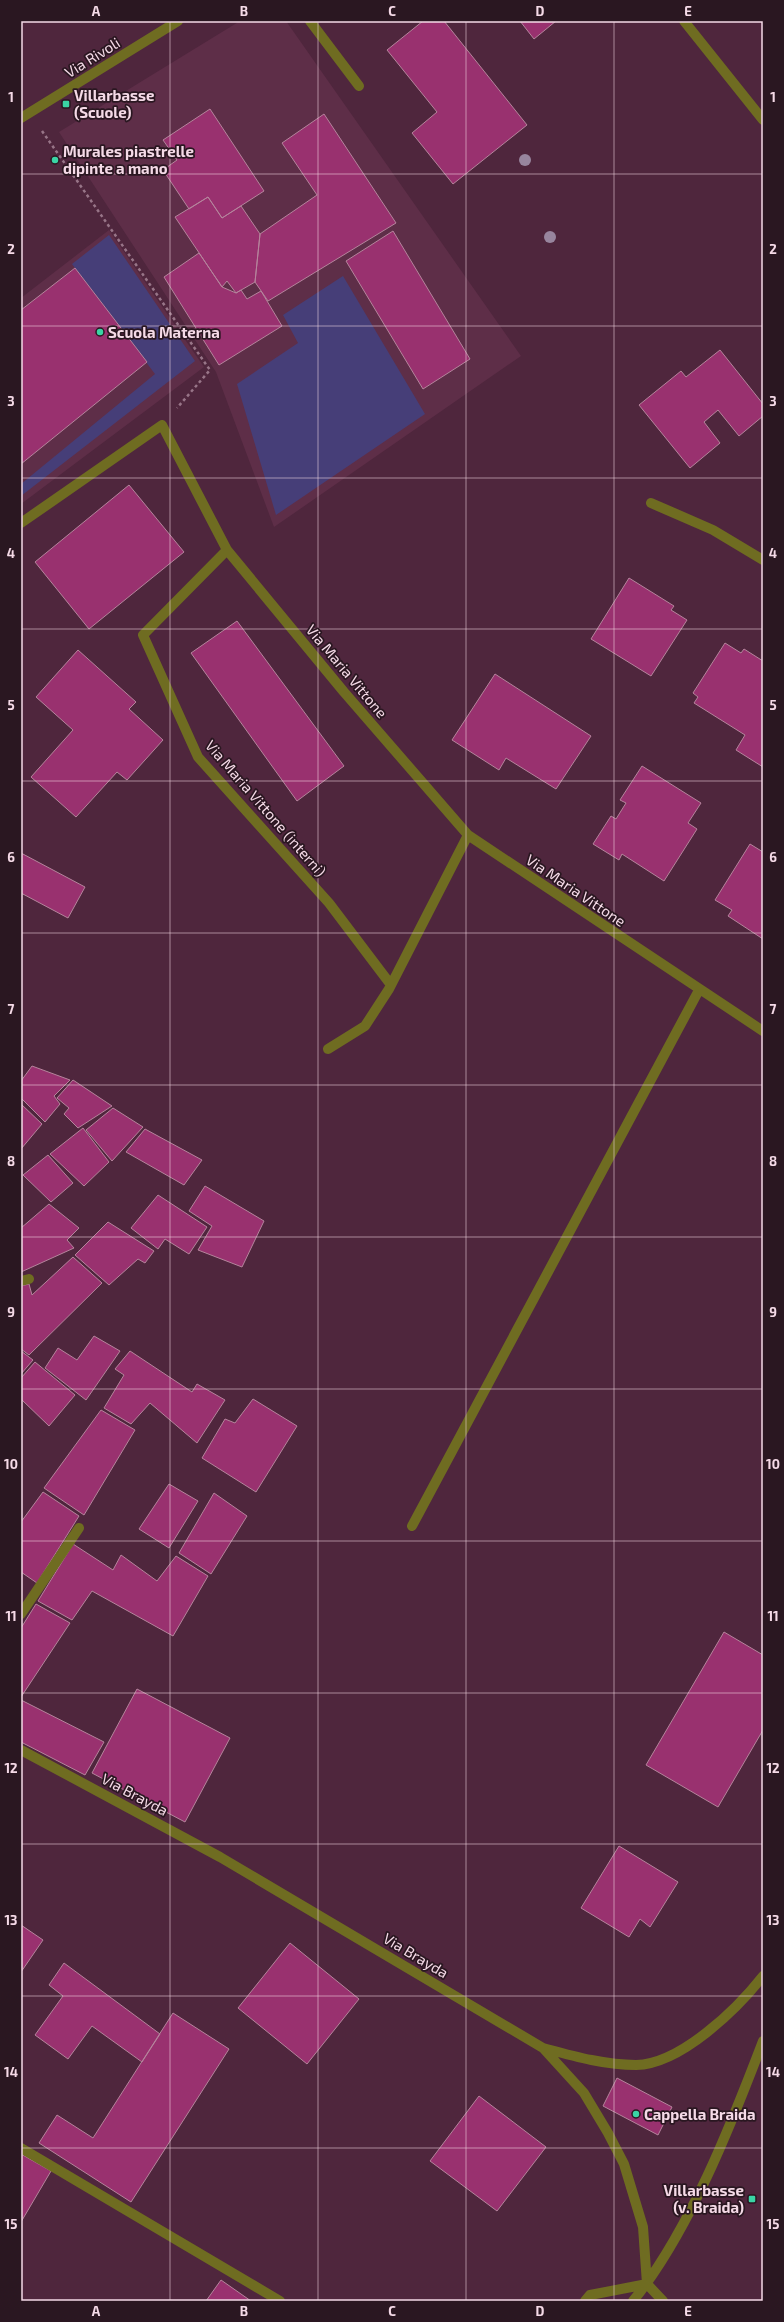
<svg xmlns="http://www.w3.org/2000/svg" width="784" height="2322" font-family="'Exo 2',sans-serif">
  <rect width="100%" height="100%" fill="#4f263d"/>
  <path fill="#5e2e48" d="M240,21h46l235,335 -247,171 -58,-155 -157,-240z
    M109,230l95,137 -183,137v-206z"/>
  <path fill="#463e78" d="M109,235l86,126 -174,135v-12l134,-110 -83,-110z
    M343,276l82,138 -149,101 -39,-131 61,-41 -15,-28z"/>
  <path fill="#99316f" stroke="#b5849c" d="M423,21h21l83,104 -74,59 -41,-51 25,-21 -50,-62z
    M520,21h36l-22,18z
    M210,109l54,82 -42,27 -14,-21 -19,12 -26,-39 14,-10 -14,-20z
    M324,114l72,109 -128,78 -13,-19 5,-48 57,-39 -35,-52z
    M208,197l14,21 19,-12 19,28 -5,48 -19,11 -9,-12 -5,6 -47,-70z
    M393,231l77,128 -47,30 -77,-128z
    M199,253l23,34 14,6 5,-3 6,9 14,-8 21,35 -63,39 -55,-88z
    M75,268l72,94 -126,102v-154z
    M720,350l43,54v12l-24,20 -21,-26 -14,12 16,21 -30,25 -51,-63 42,-34 5,6z
    M129,485l55,67 -95,77 -54,-67z
    M629,578l45,28 -3,4 16,10 -36,56 -60,-37z
    M237,621l107,145 -47,35 -106,-148z
    M725,643l16,10 3,-4 19,12v106l-27,-17 9,-15 -51,-32 4,-6 -5,-4z
    M78,650l58,52 -7,7 34,31 -36,40 -10,-8 -41,45 -45,-40 42,-47 -37,-33z
    M495,674l96,62 -35,53 -50,-31 -7,12 -47,-30z
    M642,766l59,37 -13,20 9,6 -33,52 -42,-27 -3,6 -26,-16 18,-28 5,3 10,-16 -6,-3z
    M750,844l13,8v87l-35,-23 4,-6 -17,-10z
    M21,853l64,34 -17,31 -47,-25z
    M32,1066l38,14 -16,16 6,8 -15,18 -24,-24v-17z
    M73,1080l39,26 -34,22 -14,-14 5,-6 -12,-10z
    M21,1104l21,20 -21,25z
    M113,1108l30,19 -31,34 -26,-31z
    M83,1128l26,34 -25,24 -34,-32z
    M145,1129l57,31 -18,25 -58,-33z
    M48,1155l25,28 -22,19 -28,-27z
    M205,1186l59,35 -22,46 -44,-17 14,-24 -23,-15z
    M158,1195l49,32 -18,27 -24,-15 -7,10 -27,-21z
    M49,1204l30,24 -12,12 7,8 -53,24v-44z
    M108,1222l46,29 -9,12 -7,-4 -29,26 -34,-30z
    M73,1257l29,26 -73,72 -8,-6v-63l8,-2 3,11z
    M94,1336l26,15 -34,49 -41,-32 13,-20 19,12z
    M21,1351l12,9 -12,14z
    M130,1351l62,41 5,-8 28,16 -28,43 -47,-40 -19,21 -27,-16 20,-33 -9,-6z
    M35,1362l40,33 -26,31 -28,-27v-21z
    M253,1399l44,27 -41,66 -54,-34 23,-39 10,4z
    M101,1410l34,20 -51,85 -40,-27z
    M169,1484l29,17 -29,47 -30,-19z
    M43,1492l36,24 -42,67 -16,-11v-50z
    M214,1493l33,23 -36,58 -32,-21z
    M73,1544l40,26 8,-15 36,26 19,-25 32,20 -35,60 -81,-45 -20,29 -34,-19z
    M36,1604l34,19 -49,74v-69z
    M724,1632l39,23v75l-45,77 -72,-42z
    M137,1689l93,49 -45,84 -93,-49z
    M21,1700l83,42 -19,33 -64,-33z
    M619,1846l59,36 -28,45 -10,-8 -11,18 -48,-29z
    M21,1925l22,15 -22,32z
    M290,1943l69,56 -52,65 -69,-56z
    M64,1963l96,71 -18,28 -50,-36 -24,33 -33,-24 28,-39 -14,-11z
    M173,2013l56,36 -98,153 -92,-59 18,-28 36,23z
    M617,2078l55,29 -14,28 -55,-29z
    M479,2096l67,51 -49,64 -67,-50z
    M21,2154l30,17 -30,51z
    M221,2280l30,21h-45z"/>
  <g fill="none" stroke-linecap="round" stroke-linejoin="round">
    <path stroke="#987588" stroke-width="2.5" stroke-dasharray="3 3" stroke-linecap="butt" d="M42,131l168,239 -33,38"/>
    <path stroke="#6f6c21" stroke-width="10" d="M310,21l49,65
      M684,21l79,99
      M21,118l157,-97
      M651,503l62,27 50,30
      M21,523l141,-98 65,125 117,142 124,143 295,196
      M227,550l-84,85 55,122 131,146 62,82
      M328,1049l37,-23 24,-37 79,-154
      M21,1281l8,-2
      M412,1526l287,-536
      M21,1614l58,-86
      M21,1750l199,107 323,191 41,45 24,40 16,31 19,63 4,57 16,17
      M543,2048c30,8 62,17 93,17 45,-1 101,-56 127,-89
      M21,2148l259,153
      M585,2301l5,-6 57,-11
      M633,2301c56,-69 98,-176 130,-260"/>
  </g>
  <g fill="#98859e">
    <circle cx="525" cy="160" r="6"/>
    <circle cx="550" cy="237" r="6"/>
  </g>
  <path fill="none" stroke="#f5dae7" stroke-width="1" stroke-opacity="0.55" d="M170,21v2280M318,21v2280M466,21v2280M614,21v2280M21,174h742M21,326h742M21,478h742M21,629h742M21,781h742M21,933h742M21,1085h742M21,1237h742M21,1389h742M21,1541h742M21,1693h742M21,1844h742M21,1996h742M21,2148h742"/>
  <g fill="#3ad4a5" stroke="#2a1721" stroke-width="1.5">
    <rect x="62" y="100" width="8" height="8" rx="2"/>
    <circle cx="55" cy="160" r="4"/>
    <circle cx="100" cy="332" r="4"/>
    <circle cx="636" cy="2114" r="4"/>
    <rect x="748" y="2195" width="8" height="8" rx="2"/>
  </g>
  <g text-anchor="middle" dominant-baseline="central" stroke-width="3.5" stroke-linejoin="round" paint-order="stroke">
    <g font-size="15" fill="#f5dae7" stroke="#2a1721">
      <text transform="translate(92 57) rotate(-32)">Via Rivoli</text>
      <text transform="translate(347 671) rotate(50)">Via Maria Vittone</text>
      <text transform="translate(266 808) rotate(49)">Via Maria Vittone (interni)</text>
      <text transform="translate(576 890) rotate(34)">Via Maria Vittone</text>
      <text transform="translate(135 1794) rotate(28)">Via Brayda</text>
      <text transform="translate(416 1955) rotate(31)">Via Brayda</text>
    </g>
    <g font-size="15" font-weight="bold" fill="#f5dae7" stroke="#2a1721" text-anchor="start">
      <text x="74" y="95">Villarbasse<tspan x="74" dy="17">(Scuole)</tspan></text>
      <text x="63" y="151">Murales piastrelle<tspan x="63" dy="17">dipinte a mano</tspan></text>
      <text x="108" y="332">Scuola Materna</text>
      <text x="644" y="2114">Cappella Braida</text>
      <text x="744" y="2190" text-anchor="end">Villarbasse<tspan x="744" dy="17">(v. Braida)</tspan></text>
    </g>
  </g>
  <rect width="784" height="2322" fill="none" stroke="#2a1721" stroke-width="44"/>
  <rect x="22" y="22" width="740" height="2278" fill="none" stroke="#f5dae7" stroke-width="1.5"/>
  <g font-size="13" text-anchor="middle" font-weight="bold" fill="#f5dae7">
    <text x="96" y="16">A</text>
    <text x="244" y="16">B</text>
    <text x="392" y="16">C</text>
    <text x="540" y="16">D</text>
    <text x="688" y="16">E</text>
    <text x="11" y="102">1</text>
    <text x="773" y="102">1</text>
    <text x="11" y="254">2</text>
    <text x="773" y="254">2</text>
    <text x="11" y="406">3</text>
    <text x="773" y="406">3</text>
    <text x="11" y="558">4</text>
    <text x="773" y="558">4</text>
    <text x="11" y="710">5</text>
    <text x="773" y="710">5</text>
    <text x="11" y="862">6</text>
    <text x="773" y="862">6</text>
    <text x="11" y="1014">7</text>
    <text x="773" y="1014">7</text>
    <text x="11" y="1166">8</text>
    <text x="773" y="1166">8</text>
    <text x="11" y="1317">9</text>
    <text x="773" y="1317">9</text>
    <text x="11" y="1469">10</text>
    <text x="773" y="1469">10</text>
    <text x="11" y="1621">11</text>
    <text x="773" y="1621">11</text>
    <text x="11" y="1773">12</text>
    <text x="773" y="1773">12</text>
    <text x="11" y="1925">13</text>
    <text x="773" y="1925">13</text>
    <text x="11" y="2077">14</text>
    <text x="773" y="2077">14</text>
    <text x="11" y="2229">15</text>
    <text x="773" y="2229">15</text>
    <text x="96" y="2316">A</text>
    <text x="244" y="2316">B</text>
    <text x="392" y="2316">C</text>
    <text x="540" y="2316">D</text>
    <text x="688" y="2316">E</text>
  </g>
</svg>
